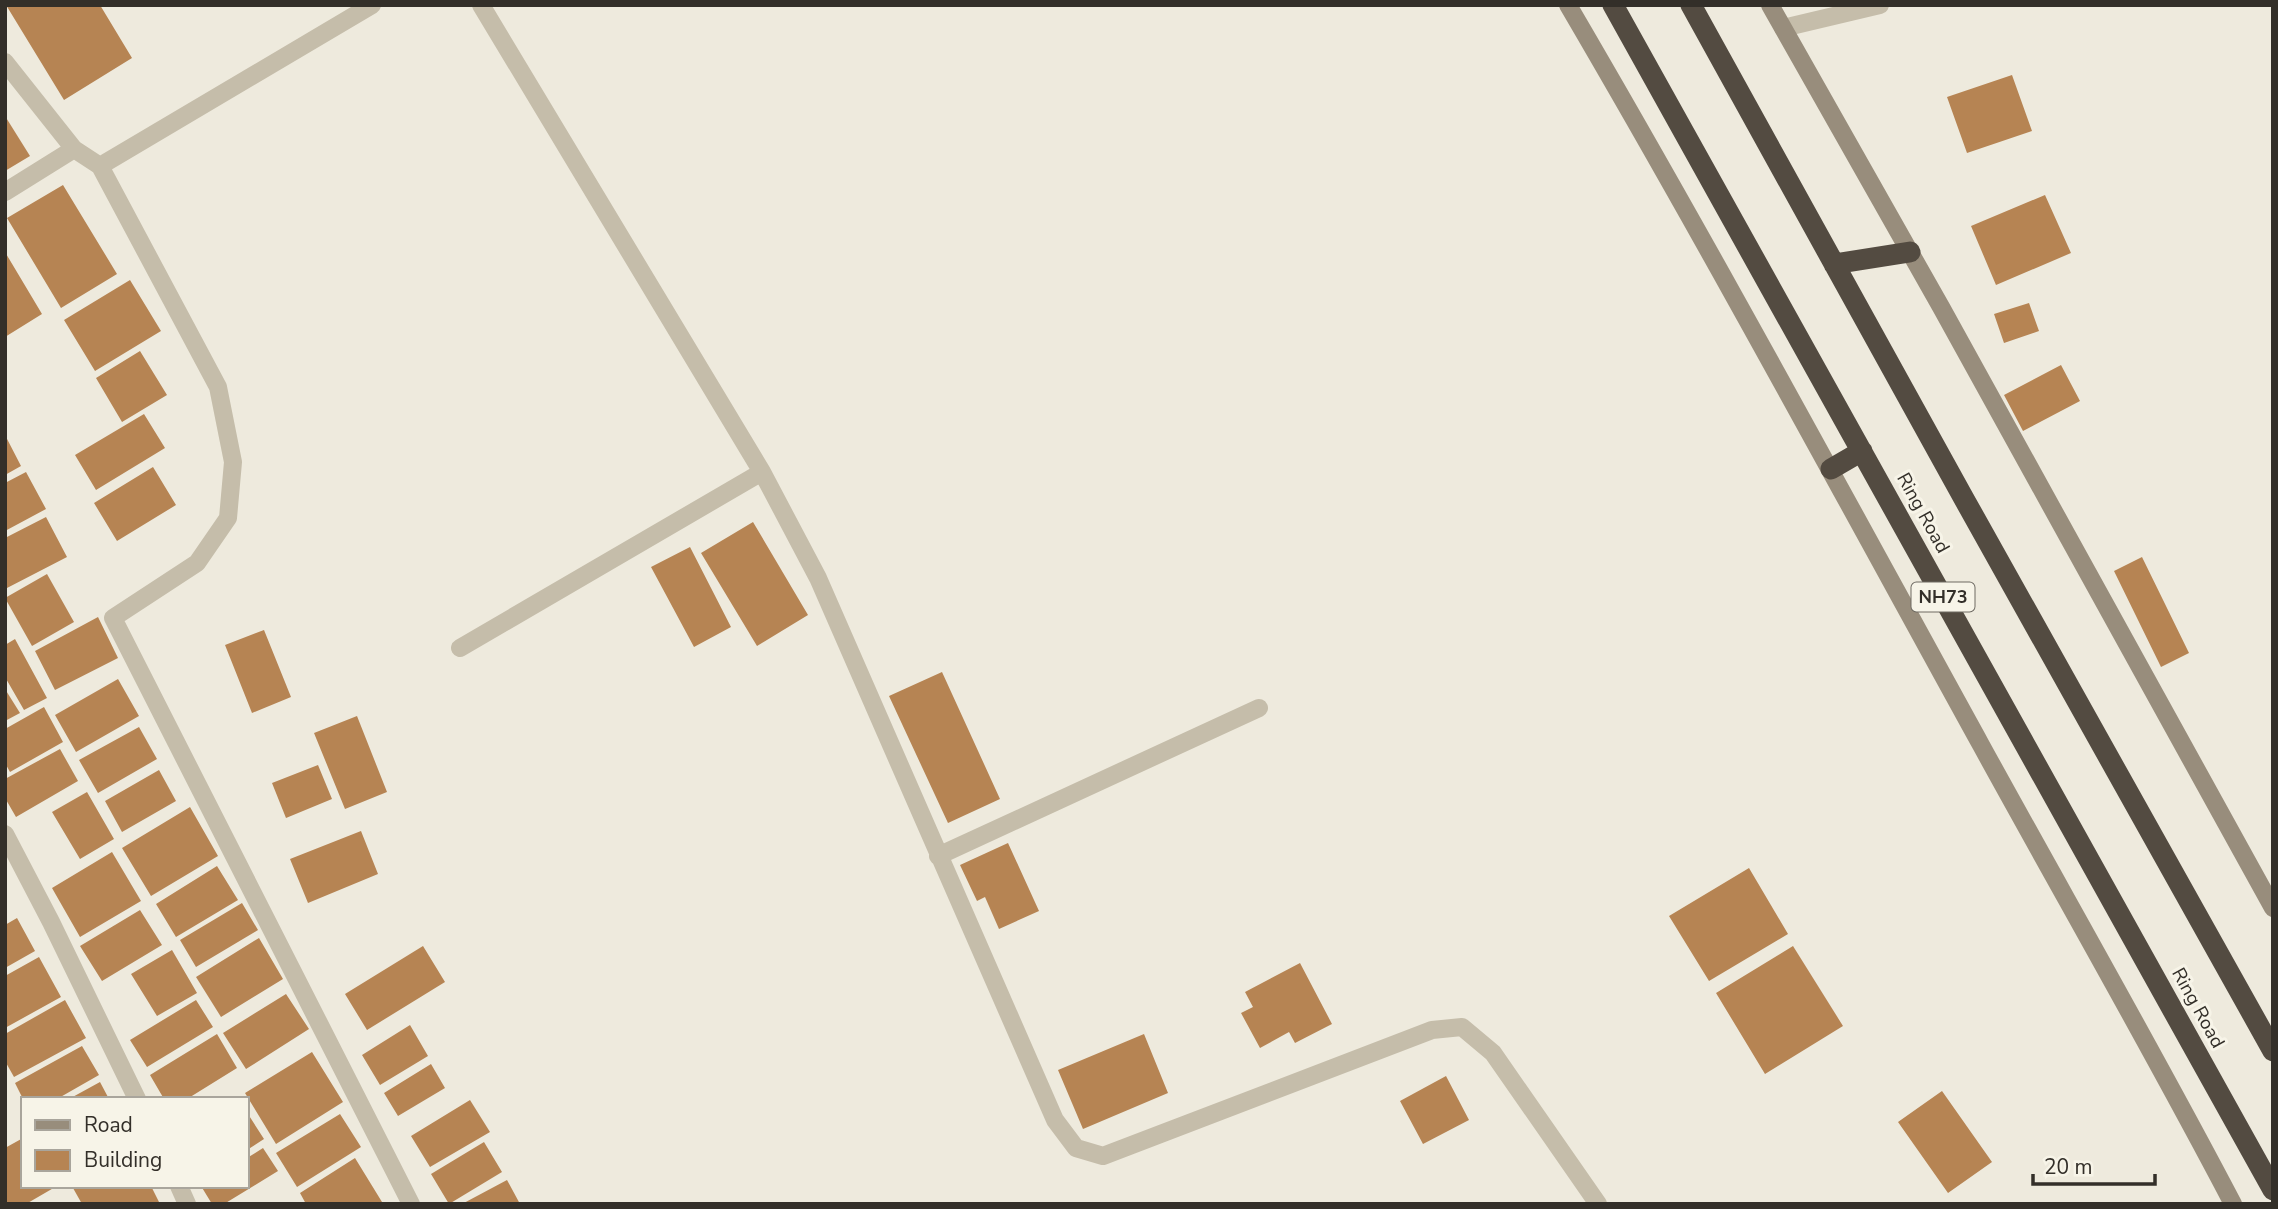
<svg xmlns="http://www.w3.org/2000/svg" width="2278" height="1209" font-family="'Nunito Sans',sans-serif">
  <rect width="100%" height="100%" fill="#eeeadd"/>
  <path fill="#b68453" d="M6,5h94l32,53 -68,42z
    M2012,75l20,56 -65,22 -20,-56z
    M5,116l25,40 -25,15z
    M63,185l54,89 -56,34 -54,-90z
    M2045,195l26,58 -75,32 -25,-59z
    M5,252l37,62 -37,23z
    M130,280l31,51 -66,40 -31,-51z
    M2029,303l10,28 -35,12 -10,-29z
    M140,351l27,44 -45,27 -26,-44z
    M2061,365l19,36 -57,30 -19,-36z
    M144,414l21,34 -69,42 -21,-35z
    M5,435l16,31 -16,9z
    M153,467l23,38 -59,36 -23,-38z
    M26,472l20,37 -41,22v-48z
    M46,517l21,40 -60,31 -2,-50z
    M753,522l55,93 -51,31 -56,-93z
    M690,547l41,80 -37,20 -43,-80z
    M2142,557l47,96 -28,14 -47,-96z
    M47,574l27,48 -42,24 -27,-48z
    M98,617l20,41 -63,32 -20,-39z
    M264,630l27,67 -39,16 -27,-68z
    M15,639l32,59 -23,12 -19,-33v-32z
    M942,672l58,127 -52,24 -59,-127z
    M118,679l21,37 -63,36 -21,-37z
    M5,689l15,24 -15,8z
    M44,707l19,35 -53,30 -5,-9v-34z
    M357,716l30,76 -42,17 -31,-76z
    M139,727l18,32 -59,34 -19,-33z
    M60,749l18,32 -62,36 -11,-19v-19z
    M318,765l14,34 -46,19 -14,-35z
    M159,770l17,31 -54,31 -17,-31z
    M87,792l27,47 -34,20 -28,-47z
    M190,807l28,49 -67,40 -29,-48z
    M361,831l17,43 -70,29 -18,-44z
    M1008,843l31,68 -40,18 -14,-32 -8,4 -17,-36z
    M112,852l29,49 -61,36 -28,-49z
    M217,866l21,34 -62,37 -20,-33z
    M1749,868l39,66 -79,47 -40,-65z
    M242,903l16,27 -62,37 -16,-27z
    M140,910l22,35 -60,36 -22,-35z
    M17,918l18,33 -30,17v-43z
    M259,938l24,41 -62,38 -25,-40z
    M423,946l22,36 -78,48 -22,-36z
    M1793,946l50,80 -78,48 -49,-81z
    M172,950l25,43 -40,23 -26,-42z
    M39,957l22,40 -56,31v-52z
    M1300,963l32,61 -37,19 -6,-11 -29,16 -19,-35 12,-6 -8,-15z
    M286,994l23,35 -63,40 -23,-36z
    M65,1000l21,38 -72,39 -9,-16v-27z
    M196,1000l17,27 -66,40 -17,-27z
    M410,1025l18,31 -48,29 -18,-30z
    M217,1034l20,34 -50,31h-23l-14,-24z
    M1144,1034l24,59 -85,36 -25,-59z
    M82,1046l17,29 -42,24h-34l-8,-16z
    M312,1052l31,50 -67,42 -31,-51z
    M431,1064l14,24 -47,28 -14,-23z
    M1446,1076l23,44 -46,24 -23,-43z
    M100,1082l9,17h-40z
    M1942,1091l50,71 -44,31 -50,-71z
    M470,1100l20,32 -60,35 -19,-31z
    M248,1114l16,25 -17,11v-35z
    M340,1114l21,33 -64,40 -21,-34z
    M23,1138v48h34l-31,18h-21v-56z
    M484,1142l18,30 -53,32 -18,-30z
    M263,1148l15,23 -54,33h-12l-11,-18h46v-28z
    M355,1158l27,44 -76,2 -6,-11z
    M507,1180l13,24h-58z
    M76,1186h75l8,16 -5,2h-72l-9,-16z"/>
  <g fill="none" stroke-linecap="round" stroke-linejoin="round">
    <path stroke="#c5bdaa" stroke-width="18" d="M481,5l281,467 56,106 237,542 21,28 27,8 329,-126 30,-3 31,26 105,151
      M1783,28l97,-23
      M5,62l69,87 26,17 118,221 15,75 -5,56 -31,45 -84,55 298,586
      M100,166l272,-161
      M5,192l69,-43
      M460,648l302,-176
      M5,834l46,88 86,177
      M938,856l321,-148
      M179,1186l8,18"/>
    <path stroke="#988d7c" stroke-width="18" d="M1568,5c143,244 277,493 413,740 84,153 171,304 252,459
      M1770,5l171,302 332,601"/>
    <path stroke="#534b41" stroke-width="21" d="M1613,5l660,1185
      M1691,5l272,492 310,554
      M1834,264l76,-12
      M1831,469l31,-18"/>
  </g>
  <g text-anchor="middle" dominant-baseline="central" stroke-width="6" stroke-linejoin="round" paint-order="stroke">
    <rect fill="#f7f4e8" stroke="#6e6a62" stroke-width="2" x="1911.5" y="582.5" width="63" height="29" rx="5"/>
    <g font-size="18" font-weight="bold" fill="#332f29">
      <text x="1943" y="597">NH73</text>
    </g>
    <g font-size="19" fill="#332f29" stroke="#f7f4e8">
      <text transform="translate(1923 513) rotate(61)">Ring Road</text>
      <text transform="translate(2198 1008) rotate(61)">Ring Road</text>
    </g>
  </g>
  <rect width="2278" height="1209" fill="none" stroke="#332f29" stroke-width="14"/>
  <rect x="21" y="1097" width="228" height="91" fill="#f7f4e8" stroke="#a9a59c" stroke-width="2"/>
  <rect x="35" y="1120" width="35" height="10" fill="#988d7c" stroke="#a9a59c" stroke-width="2"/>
  <text x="84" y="1132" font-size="21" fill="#332f29">Road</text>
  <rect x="35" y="1150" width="35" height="21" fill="#b68453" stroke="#a9a59c" stroke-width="2"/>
  <text x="84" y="1167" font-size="21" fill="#332f29">Building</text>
  <path d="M2033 1174v10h122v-10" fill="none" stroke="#332f29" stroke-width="3.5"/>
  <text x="2044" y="1174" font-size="21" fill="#332f29" stroke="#f7f4e8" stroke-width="5" paint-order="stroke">20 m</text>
</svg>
